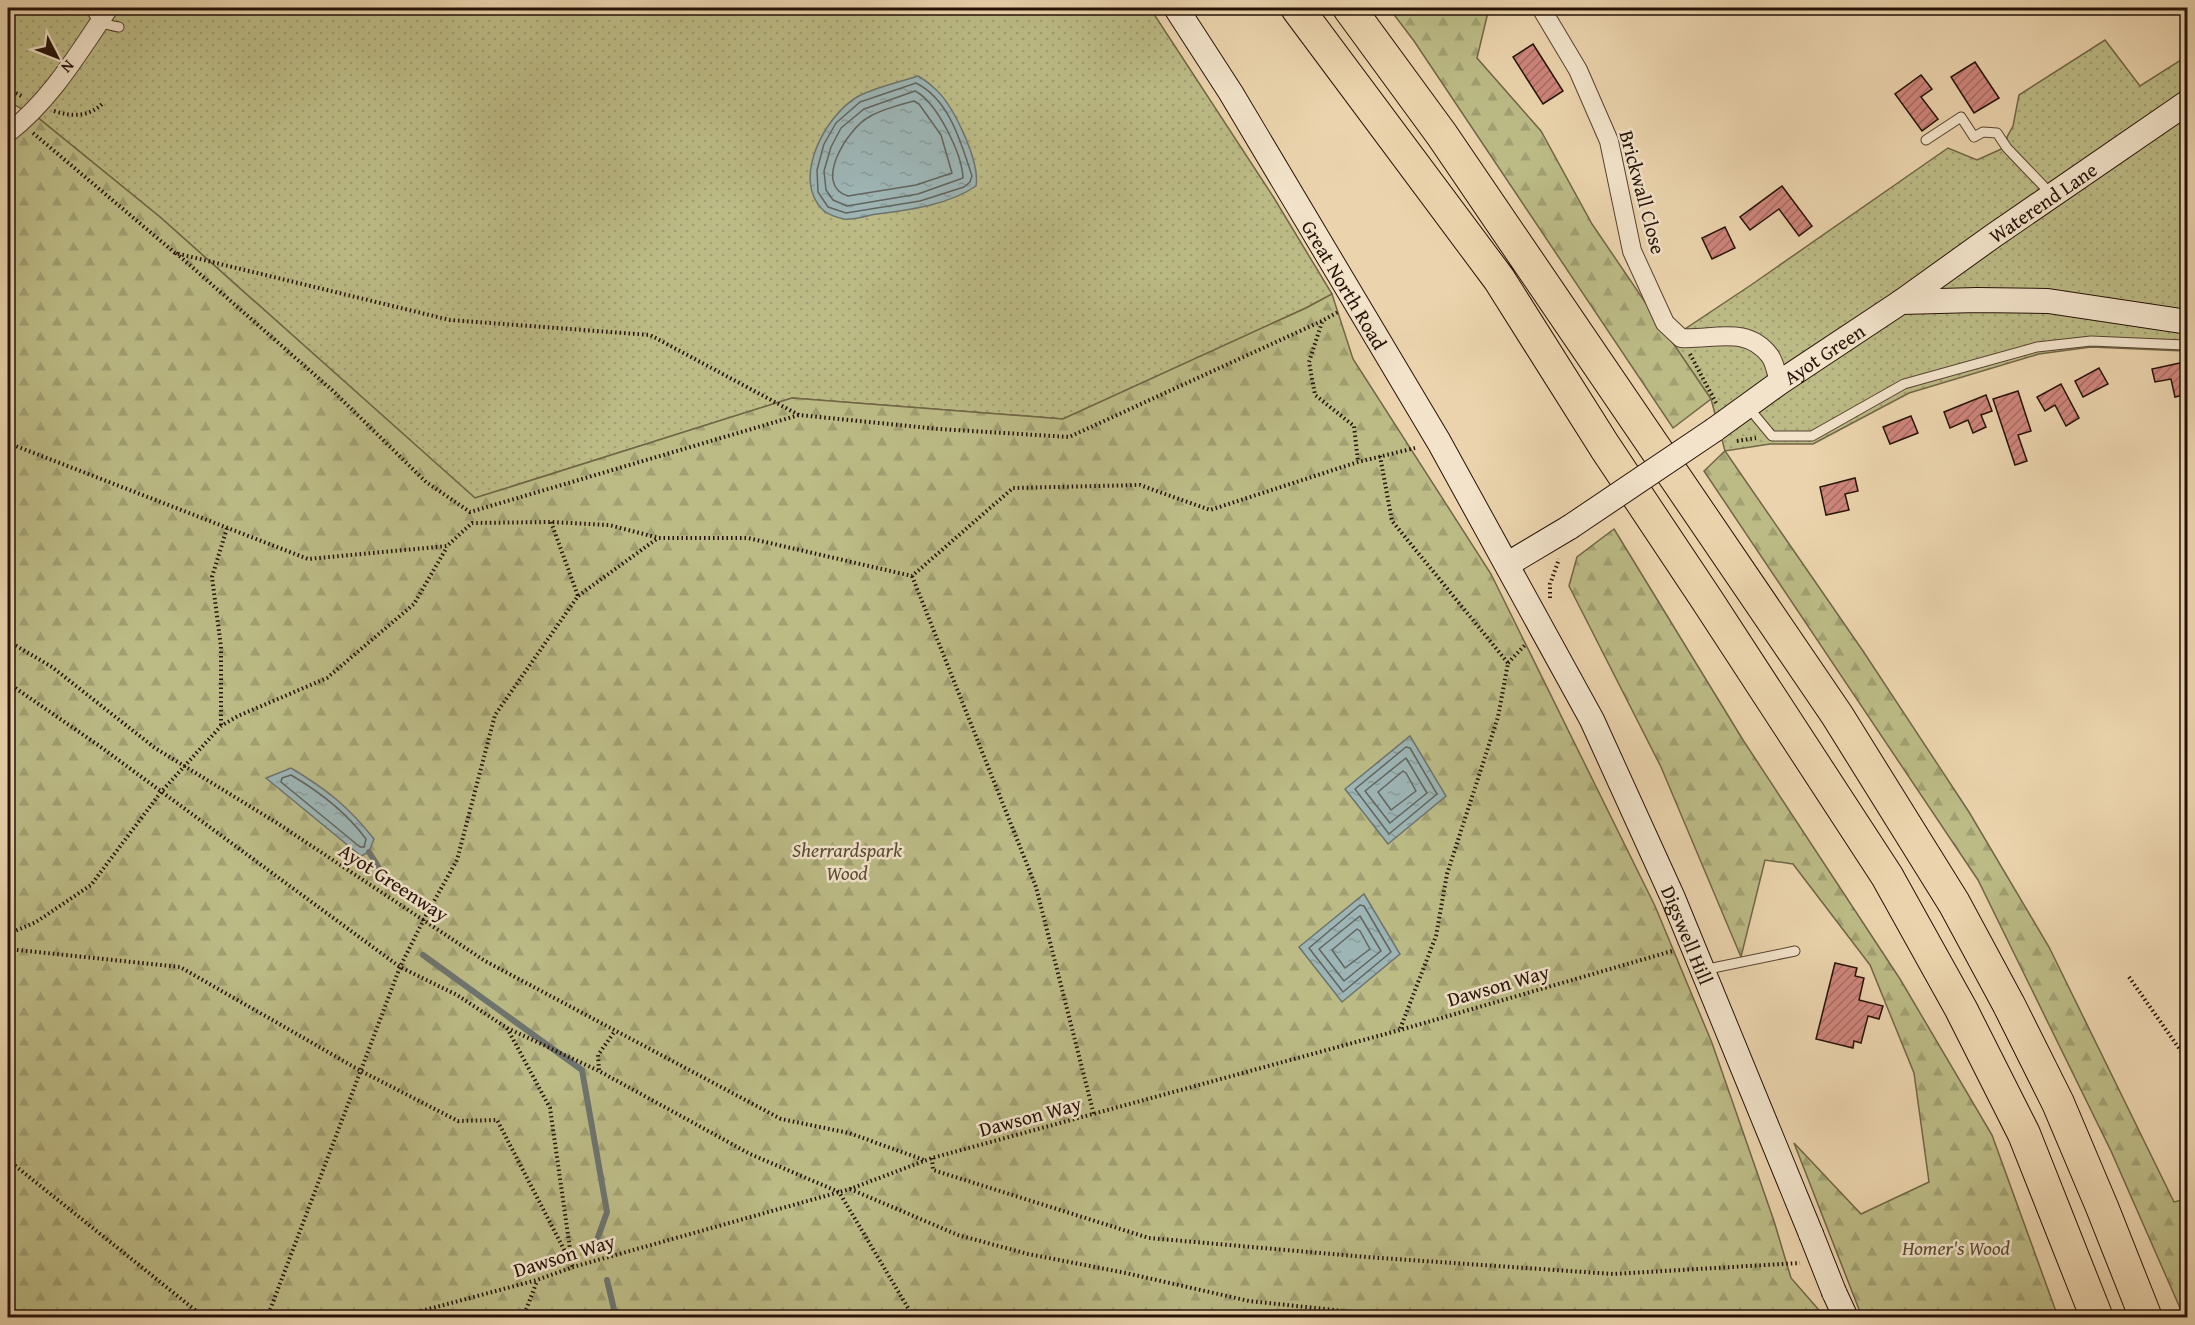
<svg xmlns="http://www.w3.org/2000/svg" width="2195" height="1325" font-family="'Gentium Book Plus',serif">
  <defs>
    <pattern id="grass-dots" width="8" height="8" patternUnits="userSpaceOnUse" patternTransform="scale(1.5)"><rect width="8" height="8" fill="#bcbb86"/><path d="M2 2h.1M6 6h.1" fill="none" stroke="#a1a072" stroke-width="1.8" stroke-linecap="round"/></pattern>
    <pattern id="forest-firs" width="22" height="20" patternUnits="userSpaceOnUse" patternTransform="scale(1.5)"><rect width="22" height="20" fill="#bcbb86"/><path d="M5 1l3.5 6h-7zM16 11l3.5 6h-7z" fill="#a1a072"/></pattern>
    <pattern id="water-ripples" width="26" height="14" patternUnits="userSpaceOnUse" patternTransform="scale(1.5)"><rect width="26" height="14" fill="#9db5b5"/><path d="M2 4q2-2 4 0t4 0M15 11q2-2 4 0t4 0" fill="none" stroke="#879b9a"/></pattern>
    <pattern id="building-hatch" width="6" height="6" patternUnits="userSpaceOnUse" patternTransform="scale(1.5)"><rect width="6" height="6" fill="#cf867c"/><path d="M-1 1l2-2M0 6l6-6M5 7l2-2" fill="none" stroke="#a86c64"/></pattern>
  </defs>
  <rect width="100%" height="100%" fill="#ebd4ad"/>
  <filter id="stains"><feTurbulence type="fractalNoise" baseFrequency=".00333" numOctaves="4"/><feColorMatrix values="0 0 0 0 .2 0 0 0 0 .09 0 0 0 0 .02 0 0 0 .5 -.17"/></filter>
  <radialGradient id="worn" r=".72"><stop offset=".6" stop-color="#630" stop-opacity="0"/><stop offset="1" stop-color="#630" stop-opacity=".3"/></radialGradient>
  <path fill="url(#grass-dots)" stroke="#716646" stroke-width="1.5" d="M8,8h1142l124,190 58,96 -26,14 -243,111 -271,-21 -317,100 -315,-281 -123,-100 -24,-13 -5,3z
    M2105,40l35,46 47,-30 1,292 -4,3 -93,-4 -52,7 -130,39 -96,51h-43l-45,7 -14,-52 -41,-60 81,-54 197,-137 29,12 31,-14 -1,-9 6,-11 6,-31z"/>
  <path fill="url(#forest-firs)" stroke="#716646" stroke-width="1.5" d="M1389,8h100l-12,50 64,73 51,93 119,175 -38,29 -259,-387z
    M37,117l123,100 315,281 317,-100 271,21 243,-111 26,-14 21,65 138,215 164,332 57,137 62,178 17,57 34,39 -1817,1v-1177z
    M1725,451l138,200 106,161 80,135 125,255 13,-3v118h-3l-73,-166 -133,-271 -274,-409z
    M1614,529l129,211 157,239 92,156 66,182h-196l-68,-174 67,71 68,-32 -15,-109 -44,-108 -77,-101 -28,-4 -24,97 -80,-190 -92,-181 8,-29z"/>
  <path fill="url(#water-ripples)" stroke="#6d746f" stroke-width="1.5" d="M918,76c5,3 11,7 15,11 20,16 47,74 43,99 -29,20 -70,24 -105,29 -8,2 -19,5 -27,4 -6,-1 -17,-5 -21,-9 -32,-31 2,-94 34,-113 15,-9 43,-15 61,-21z
    M1410,736l36,60 -58,48 -43,-55z
    M291,768c35,21 57,38 83,71l-5,13 -8,4 -95,-78z
    M1364,894l36,60 -58,48 -43,-55z"/>
  <g fill="none" stroke-linecap="round" stroke-linejoin="round">
    <path stroke="#62645e" stroke-width="1.5" d="M916,83c34,17 45,60 56,93l-2,6 -6,5 -44,14 -74,12 -18,-6 -10,-15 -1,-22 7,-26 12,-21 24,-21z
      M915,91c22,11 47,63 48,87l-45,16 -71,12 -14,-6 -7,-10 -2,-19 7,-24 10,-19 23,-19z
      M914,101l5,3 22,31 11,38 -36,12 -68,11c-36,-11 0,-68 21,-79 13,-8 31,-12 45,-16z
      M1406,747l4,1 27,46 -48,40 -34,-45z
      M1406,758l21,35 -37,30 -25,-32z
      M1403,771l3,2 10,18 -25,19 -13,-18z
      M291,775c29,17 55,37 75,64l-2,8h-4l-79,-65 1,-4z
      M1360,905l4,1 27,46 -48,40 -34,-44z
      M1360,916l21,35 -37,30 -25,-32z
      M1357,929l3,2 10,18 -25,19 -13,-18z"/>
    <path stroke="#6d746f" stroke-width="6" d="M369,852l15,24 32,28
      M423,955l159,115 25,142 -10,28
      M607,1280l9,38"/>
  </g>
  <path fill="url(#building-hatch)" stroke="#261207" stroke-width="1.5" d="M1533,44l30,47 -20,13 -30,-47z
    M1975,62l24,36 -25,15 -23,-36z
    M1921,75l11,14 -11,8 17,22 -16,12 -27,-37z
    M1782,186l30,40 -13,10 -20,-27 -29,21 -10,-13z
    M1725,227l10,21 -23,11 -10,-21z
    M2180,363l7,31 -12,3 -4,-18 -16,3 -3,-13z
    M2099,368l9,16 -25,13 -8,-16z
    M2061,384l18,34 -13,8 -11,-21 -10,6 -8,-14z
    M2018,391l13,40 -13,4 9,26 -12,4 -22,-66z
    M1986,395l6,16 -11,4 5,12 -13,6 -5,-13 -18,8 -6,-16z
    M1911,416l7,17 -28,11 -7,-17z
    M1855,478l3,13 -13,3 4,16 -23,5 -6,-28z
    M1835,963l22,5 -2,8 9,2 -5,22 24,6 -4,13 -11,-3 -7,27 -7,-2 -1,7 -37,-9z"/>
  <g fill="none" stroke-linecap="round" stroke-linejoin="round">
    <g stroke="#574230" stroke-width="11">
      <path id="lane" d="M91,8c3,13 15,17 28,19
        M1926,140l35,-23 13,20 9,-5 14,1 10,15 45,47
        M1748,407l24,29h40l92,-52 133,-37 54,-6 93,4 4,-2
        M1703,970l92,-19"/>
    </g>
    <g stroke="#574230" stroke-width="20">
      <path id="street" d="M1541,8l37,62 31,71 23,110 33,72 16,15c33,2 66,-13 89,18 5,7 7,19 9,27
        M8,133c43,-33 71,-81 101,-125"/>
    </g>
    <g stroke="#261207" stroke-width="26">
      <g id="secondary">
        <path id="s1" d="M1176,8l55,85 208,349 153,278 81,178 138,336"/>
        <path d="M1901,302l76,-2 71,1 140,21"/>
        <path id="s2" d="M1714,430l65,-47 122,-81 92,-66 195,-134"/>
        <path d="M1508,564l62,-37"/>
        <path d="M1834,1292l12,26"/>
      </g>
    </g>
    <g stroke="#261207" stroke-width="34">
      <path id="highway" d="M1297,8l202,271 106,168 102,153 180,276 74,133 63,125 73,184
        M1349,8l93,127 395,580 117,188 55,102 49,98 44,104 44,111"/>
    </g>
    <path stroke="#261207" stroke-width="4" stroke-dasharray="1.5 3" stroke-linecap="butt" d="M16,93l7,4
      M54,111c19,6 35,6 49,-8
      M33,133l142,120 275,67 200,15 149,80 140,14 130,8 253,-116 16,-9
      M176,253l156,137 94,92 44,30 329,-97
      M1322,322l-13,40 6,33 39,31 4,36
      M1690,354l26,49
      M1737,441l19,-3
      M8,443l300,116 139,-13 25,-23 79,-1 58,3 50,13h89l164,38 101,-88 127,-3 70,25 148,-48 57,-14
      M1380,456l12,65 116,142 -10,54 -51,157 -11,62 -36,93
      M551,522l27,74
      M912,576l124,311 58,228
      M1550,598v-14l9,-25
      M8,641l44,26 103,81 122,75 208,138 296,158 68,14 75,27
      M1508,663l18,-19
      M8,683l90,62 302,222 57,28 50,33 92,43 151,83 89,38 75,126
      M221,725v-78l-9,-70 15,-49
      M8,934l28,-12 55,-37 70,-93 60,-66 17,-10 89,-38 87,-74 33,-57
      M8,949l172,18 181,104 97,50 39,-1 76,147
      M2129,977l59,84
      M507,1028l43,80 22,155
      M599,1070l-1,-15 17,-24
      M932,1158l1,12 216,68 217,19 247,17 187,-11
      M8,1160l197,158
      M850,1189l108,46 70,19 98,19 123,28 161,17
      M267,1318l133,-351 24,-48 33,-59 38,-145 83,-119 80,-58
      M395,1318l142,-38 36,-13 277,-78 82,-31 468,-128 272,-79
      M523,1318l14,-37"/>
    <use href="#lane" stroke="#f2e3ca" stroke-width="9"/>
    <use href="#street" stroke="#f2e3ca" stroke-width="18"/>
    <use href="#secondary" stroke="#f2e3ca" stroke-width="24"/>
    <use href="#highway" stroke="#ebd4ad" stroke-width="32"/>
    <g stroke="#261207" stroke-width="26" stroke-linecap="butt">
      <path id="secondary-bridge" d="M1570,527l144,-97
        M1811,1234l23,58"/>
    </g>
    <use href="#secondary-bridge" stroke="#f2e3ca" stroke-width="24"/>
  </g>
  <g text-anchor="middle" dominant-baseline="central" stroke-width="5" stroke-linejoin="round" paint-order="stroke">
    <g font-size="20" fill="#261207" stroke="#f2e3ca">
      <text transform="translate(1643 192) rotate(75)">Brickwall Close</text>
      <text stroke="none"><textPath href="#s2" startOffset="400">Waterend Lane</textPath></text>
      <text stroke="none"><textPath href="#s1" startOffset="324">Great North Road</textPath></text>
      <text stroke="none"><textPath href="#s2" startOffset="134">Ayot Green</textPath></text>
      <text transform="translate(394 882) rotate(33)">Ayot Greenway</text>
      <text stroke="none"><textPath href="#s1" startOffset="1060">Digswell Hill</textPath></text>
      <text transform="translate(1498 985) rotate(-16)">Dawson Way</text>
      <text transform="translate(1030 1116) rotate(-15)">Dawson Way</text>
      <text transform="translate(564 1255) rotate(-17)">Dawson Way</text>
    </g>
    <g font-size="20" font-style="italic" fill="#5a4d33" stroke="#f2e3ca">
      <text x="847" y="849">Sherrardspark<tspan x="847" dy="23">Wood</tspan></text>
      <text x="1956" y="1247">Homer's Wood</text>
    </g>
  </g>
  <rect width="2195" height="1325" fill="none" stroke="#ebd4ad" stroke-width="30"/>
  <rect x="9" y="9" width="2177" height="1307" fill="none" stroke="#261207" stroke-width="3"/>
  <rect x="15" y="15" width="2165" height="1295" fill="none" stroke="#261207" stroke-width="1.5"/>
  <g transform="translate(57 57) rotate(132)" stroke="#f2e3ca" stroke-width="4.5" paint-order="stroke">
  <path d="M0-4.5L10 22L0 15L-10 22Z" fill="#261207"/>
  <text y="-9" font-size="16" font-weight="bold" text-anchor="middle" fill="#261207">N</text>
  </g>
  <rect width="100%" height="100%" filter="url(#stains)"/>
  <rect width="100%" height="100%" fill="url(#worn)"/>
</svg>
